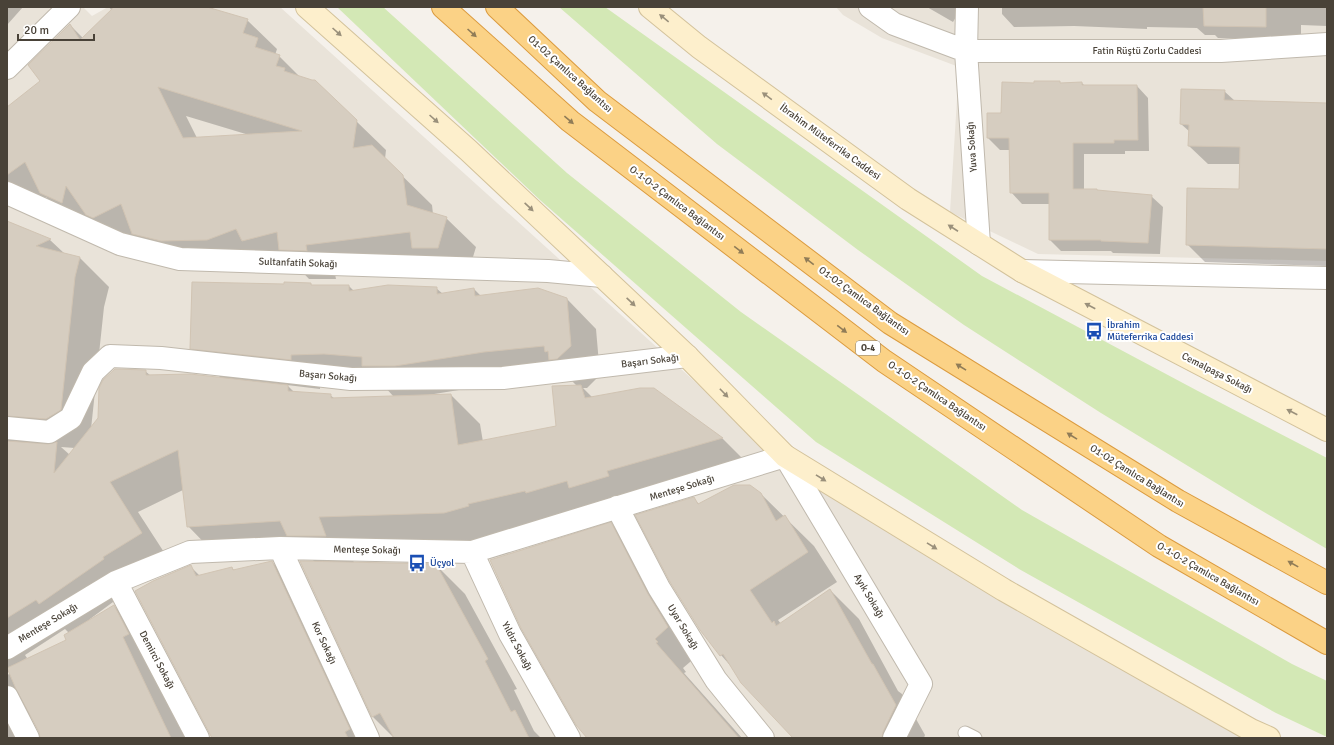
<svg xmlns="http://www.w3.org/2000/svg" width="1334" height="745" font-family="Signika,sans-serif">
  <rect width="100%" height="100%" fill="#f5f1eb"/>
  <path fill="#e9e3d9" d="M7,7h76l9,9 16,-9h172l504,455 473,276h-1250z
    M836,7h491v254l-289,-7 -88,-42 9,-145 -77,-29 -39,-23z"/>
  <path fill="#d3e8b5" d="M337,7h46l184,166 174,139 281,198 270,154 35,17v56l-51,-24 -257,-144 -203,-127 -276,-242z
    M559,7h46l377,269 214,114 131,68v91l-75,-44 -151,-92 -137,-88 -106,-75 -141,-106z"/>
  <path fill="#0003" fill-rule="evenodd" d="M7,7h16l-16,18z
    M109,7h103l2,3 33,10 30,29 -2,6 4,1 21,21 56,44 30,29 -1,9 47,46 1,9 13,4 30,29 -9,30 -132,-3 1,5h-27l-14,-15 -59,5 -165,-47 -25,-25 -13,9 -26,-26v-72l34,-26 29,-57 13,13 29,-27zM186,116l63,19 -52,3z
    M927,7h35l-9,15z
    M1002,7h325v19l-26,-1v12l-22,-1v3h-27l-34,-1 -3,-3h-10l-8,-7 -50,-1v2l-73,-3 -60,1 -12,-13z
    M1059,82l3,2 20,-1 3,3h52l11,12 1,53h-24v3h-41v36l67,6 12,11 -3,47 -47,-1 -2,-2h-50l-11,-11v-36h-28l-11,-12 -1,-42h-10l-12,-12 14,-24 33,-30z
    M1224,91l11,10 92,3v162l-122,-4 -18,-18 52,-54 1,-26h-32l-19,-18 1,-14 -9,-8z
    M7,221l43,19 15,14 15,4 29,29 -5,20 -13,122 54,-58 6,5 70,2 -30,-30 95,-63 25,-1 1,2h37l5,5 82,-3 7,6 31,-5 7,7 86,3 29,30 4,46 -13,13h-4l10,10 61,-9 69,50 28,28 -277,75 -126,4 6,17 82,2 29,29 52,95 -3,1 20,41 7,7h-147l-21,-21 -58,-155 -12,-12 -86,6 -29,-30 -5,-36 -45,22 33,51 -40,24 1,1 -42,31 1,1 23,-14 29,29 8,32 34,71h-144l-1,-6 -9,-17 -5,4 -8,19h-11v-63l48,-21 12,-14 2,-7 -4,-4 -40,26 2,3 -20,11zM566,375l11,11 -20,41 -74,15 -3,-18 -29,-29 -23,1v-1l86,-14zM320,384l63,1 11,12 -59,2 -5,-4 -35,-2 -8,-8 33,4zM61,447l14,1 -5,7z
    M761,494l53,52 23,36 -59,38 3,4 49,-34 29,29 39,72 4,3 23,41 -1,3h-130l-73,-83 -28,-157 6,6z
    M611,524l29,29 57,103 -14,12 3,4 -2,1 58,65h-154z
    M272,562l29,29 68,147h-155l-24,-172 10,10 32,-8 3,3z"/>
  <path fill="#d6cdc0" stroke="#d1c4b3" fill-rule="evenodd" d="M114,7h93l41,12 -5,14 15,5 -3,9 25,8 -4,11 9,2 -1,3 28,9h3l42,40 -4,28 19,-3 31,30 4,30 40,12 -9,31h-26l-2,-16 -104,13 1,6 -28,-1 -2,-18 -35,9 -6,-12 -29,11 -46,1 -29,-7 -11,-30 -28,14 -7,-3 -20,-29 -4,17 -22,-10 -15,-31 -18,13v-68l33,-26 -12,-16 42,-41 10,16zM158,87l144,44 -119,7z
    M1203,7h63v20l-62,-1z
    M1034,81h26v2l22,-1v3h55l1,55h-24v3h-41v46h24v1l55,5 -4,48 -47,-2v-1h-52v-47h-39l-1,-55h-22v-25h14l1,-31 32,1z
    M1181,89l44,1 -1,10 103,3v146l-141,-4 1,-57 52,1 1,-42 -52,-1 1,-21 -9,-1z
    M7,221l44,18 -15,7 44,11 -5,20 -14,133 -15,9 -39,-3z
    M192,282l92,2v-2l27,1v2h38v6l39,-6 49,2v7l37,-6 1,8 63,-8 29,10 4,48 -14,13 -8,1 -1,-9 -3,1 -1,-6 -60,6 -89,14h-33v-9l-38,-3 -33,1v5l-101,-11z
    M115,369l31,1v5l44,-1 98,11v6l43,3v4l120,-4 7,51 98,-19 -4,-40 29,-1 4,13 55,-10h14l69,50 -116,33 2,5 -40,12 -2,-7 -41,12 -1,-2 -57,13 1,2 -25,7 -125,4 7,19h-39l-7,-15 -93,6 -9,-77 -68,32 32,51 -39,24 1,2 -65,45 -3,-4 -29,18v-177l41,3 9,-2 -3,31 44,-55 1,-30 4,-8z
    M734,485h16l11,8 15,28 9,-6 23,37 -58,38 22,33 2,-2 2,5 54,-37 42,75h1l23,41 -13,27 -1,6h-89l-52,-55 -18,-29 -3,2 -20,-26 -30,-48 -35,-67 59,-18 4,7z
    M611,522l37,72 20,33 -13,12 3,3 -2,1 83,95h-152l-11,-13 -55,-97 -31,-68z
    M272,561l78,168 -5,3 3,6h-136l-77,-147 18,-10 38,-16 5,11 36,-9 1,3z
    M300,561l136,3 52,95 -3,2 26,51 4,-2 14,28h-135l-14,-25 -8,4z
    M114,605l15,29 -6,3 48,101h-131l-1,-6 -23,-43 -9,-21 59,-28 -2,-5z"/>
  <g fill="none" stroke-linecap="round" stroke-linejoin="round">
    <g stroke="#c0b9ad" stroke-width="15">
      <path id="service" d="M965,733l10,5"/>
    </g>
    <g stroke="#c0b9ad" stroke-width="24">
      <path id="minor" d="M870,7l24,17 72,27h255l106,-7
        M967,7l-1,44 13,193
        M7,68l62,-61
        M7,428l42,4 22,-14 22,-46 17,-16 51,2 190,21 152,-1 184,-22
        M617,507l42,81 57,92 47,58
        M280,548l88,190
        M472,552l38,82 59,104
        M116,582l82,156
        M7,648l109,-66 74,-30 90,-4 192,4 313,-96 136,228 -27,54
        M7,697l21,41"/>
    </g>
    <g stroke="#c0b9ad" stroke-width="24">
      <path id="tertiary" d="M7,193l113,51 60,15 368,12 54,5
        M1022,271l305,7"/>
    </g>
    <g stroke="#d3c29b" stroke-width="24">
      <path id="secondary" d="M307,7l161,143 134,126 85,80 98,100 219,134 247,140 18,8
        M650,7l49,40 209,152 114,72 305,159"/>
    </g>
    <g stroke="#db9b3f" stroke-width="24">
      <path id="trunk" d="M443,7l127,114 314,240 275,185 168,97
        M497,7l100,94 293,222 288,178 149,82"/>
    </g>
    <use href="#service" stroke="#fff" stroke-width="13"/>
    <use href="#minor" stroke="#fff" stroke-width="22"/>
    <use href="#tertiary" stroke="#fff" stroke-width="22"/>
    <use href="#secondary" stroke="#fdefcc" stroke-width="22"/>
    <use href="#trunk" stroke="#fbd286" stroke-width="22"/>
  </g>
  <defs><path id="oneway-solid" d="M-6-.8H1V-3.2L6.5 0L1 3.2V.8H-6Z"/></defs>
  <g fill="#9a907b">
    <use href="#oneway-solid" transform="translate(664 18) rotate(-141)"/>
    <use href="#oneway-solid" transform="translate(337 32) rotate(42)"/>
    <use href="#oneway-solid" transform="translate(767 96) rotate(-144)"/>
    <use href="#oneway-solid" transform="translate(434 119) rotate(42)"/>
    <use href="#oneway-solid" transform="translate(529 207) rotate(43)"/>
    <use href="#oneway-solid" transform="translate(953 228) rotate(-147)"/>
    <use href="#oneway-solid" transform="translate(631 302) rotate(43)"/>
    <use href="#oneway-solid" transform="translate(1090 306) rotate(-152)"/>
    <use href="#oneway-solid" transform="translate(724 393) rotate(46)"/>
    <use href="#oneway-solid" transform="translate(1292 412) rotate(-153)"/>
    <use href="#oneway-solid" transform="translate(821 478) rotate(32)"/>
    <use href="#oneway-solid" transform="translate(932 546) rotate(32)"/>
  </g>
  <g fill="#907c57">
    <use href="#oneway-solid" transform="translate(472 33) rotate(42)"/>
    <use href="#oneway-solid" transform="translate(569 120) rotate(40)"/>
    <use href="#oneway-solid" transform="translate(739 250) rotate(37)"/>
    <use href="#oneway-solid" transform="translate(809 261) rotate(-143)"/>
    <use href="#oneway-solid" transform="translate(842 329) rotate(37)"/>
    <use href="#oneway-solid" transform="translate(961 367) rotate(-148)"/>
    <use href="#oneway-solid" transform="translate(1072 436) rotate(-148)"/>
    <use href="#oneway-solid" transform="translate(1293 564) rotate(-151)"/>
  </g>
  <defs>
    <g id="bus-bare" transform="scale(1.38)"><path d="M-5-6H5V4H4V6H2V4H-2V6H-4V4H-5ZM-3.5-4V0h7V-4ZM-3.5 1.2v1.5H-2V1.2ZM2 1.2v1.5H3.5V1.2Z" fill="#1a4fb4" stroke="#fff" stroke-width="2.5" paint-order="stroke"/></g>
  </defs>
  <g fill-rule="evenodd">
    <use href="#bus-bare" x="1094" y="331"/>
    <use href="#bus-bare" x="417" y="563"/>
  </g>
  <g text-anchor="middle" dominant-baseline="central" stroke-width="4" stroke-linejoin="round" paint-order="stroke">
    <rect fill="#fff" stroke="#807b74" stroke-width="1" x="856" y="341" width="24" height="14" rx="3"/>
    <g font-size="9" font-weight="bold" fill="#494238">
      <text x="868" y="348">O-4</text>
    </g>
    <g font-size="10" fill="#494238" stroke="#fff">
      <text x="1147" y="51">Fatin Rüştü Zorlu Caddesi</text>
      <text transform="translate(570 74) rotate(42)">O1-O2 Çamlıca Bağlantısı</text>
      <text transform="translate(830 142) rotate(36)">İbrahim Müteferrika Caddesi</text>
      <text transform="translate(972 147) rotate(-94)">Yuva Sokağı</text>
      <text transform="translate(677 203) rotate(37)">O-1-O-2 Çamlıca Bağlantısı</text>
      <text transform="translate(298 263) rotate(2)">Sultanfatih Sokağı</text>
      <text transform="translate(864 301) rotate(36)">O1-O2 Çamlıca Bağlantısı</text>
      <text transform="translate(650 361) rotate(-7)">Başarı Sokağı</text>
      <text transform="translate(1217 373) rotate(27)">Cemalpaşa Sokağı</text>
      <text transform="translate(328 376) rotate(5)">Başarı Sokağı</text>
      <text transform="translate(937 396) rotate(34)">O-1-O-2 Çamlıca Bağlantısı</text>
      <text transform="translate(1137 476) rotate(32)">O1-O2 Çamlıca Bağlantısı</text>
      <text transform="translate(682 488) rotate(-17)">Menteşe Sokağı</text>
      <text transform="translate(367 550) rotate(1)">Menteşe Sokağı</text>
      <text transform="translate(1208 574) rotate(30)">O-1-O-2 Çamlıca Bağlantısı</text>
      <text transform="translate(869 596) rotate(59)">Ayık Sokağı</text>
      <text transform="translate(48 623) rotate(-31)">Menteşe Sokağı</text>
      <text transform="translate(683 627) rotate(59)">Uyar Sokağı</text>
      <text transform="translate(324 643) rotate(65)">Kor Sokağı</text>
      <text transform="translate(517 646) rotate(62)">Yıldız Sokağı</text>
      <text transform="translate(157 660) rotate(62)">Demirci Sokağı</text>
    </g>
    <g font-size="10" fill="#164399" stroke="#fff" text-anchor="start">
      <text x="1107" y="325">İbrahim<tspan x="1107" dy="12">Müteferrika Caddesi</tspan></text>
      <text x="430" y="563">Üçyol</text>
    </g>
  </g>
  <rect width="1334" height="745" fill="none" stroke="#494238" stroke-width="16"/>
  <path d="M18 34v6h76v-6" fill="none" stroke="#494238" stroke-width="2"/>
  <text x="24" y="34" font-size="12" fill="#494238" stroke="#ffffff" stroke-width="3" paint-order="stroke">20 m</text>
</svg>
